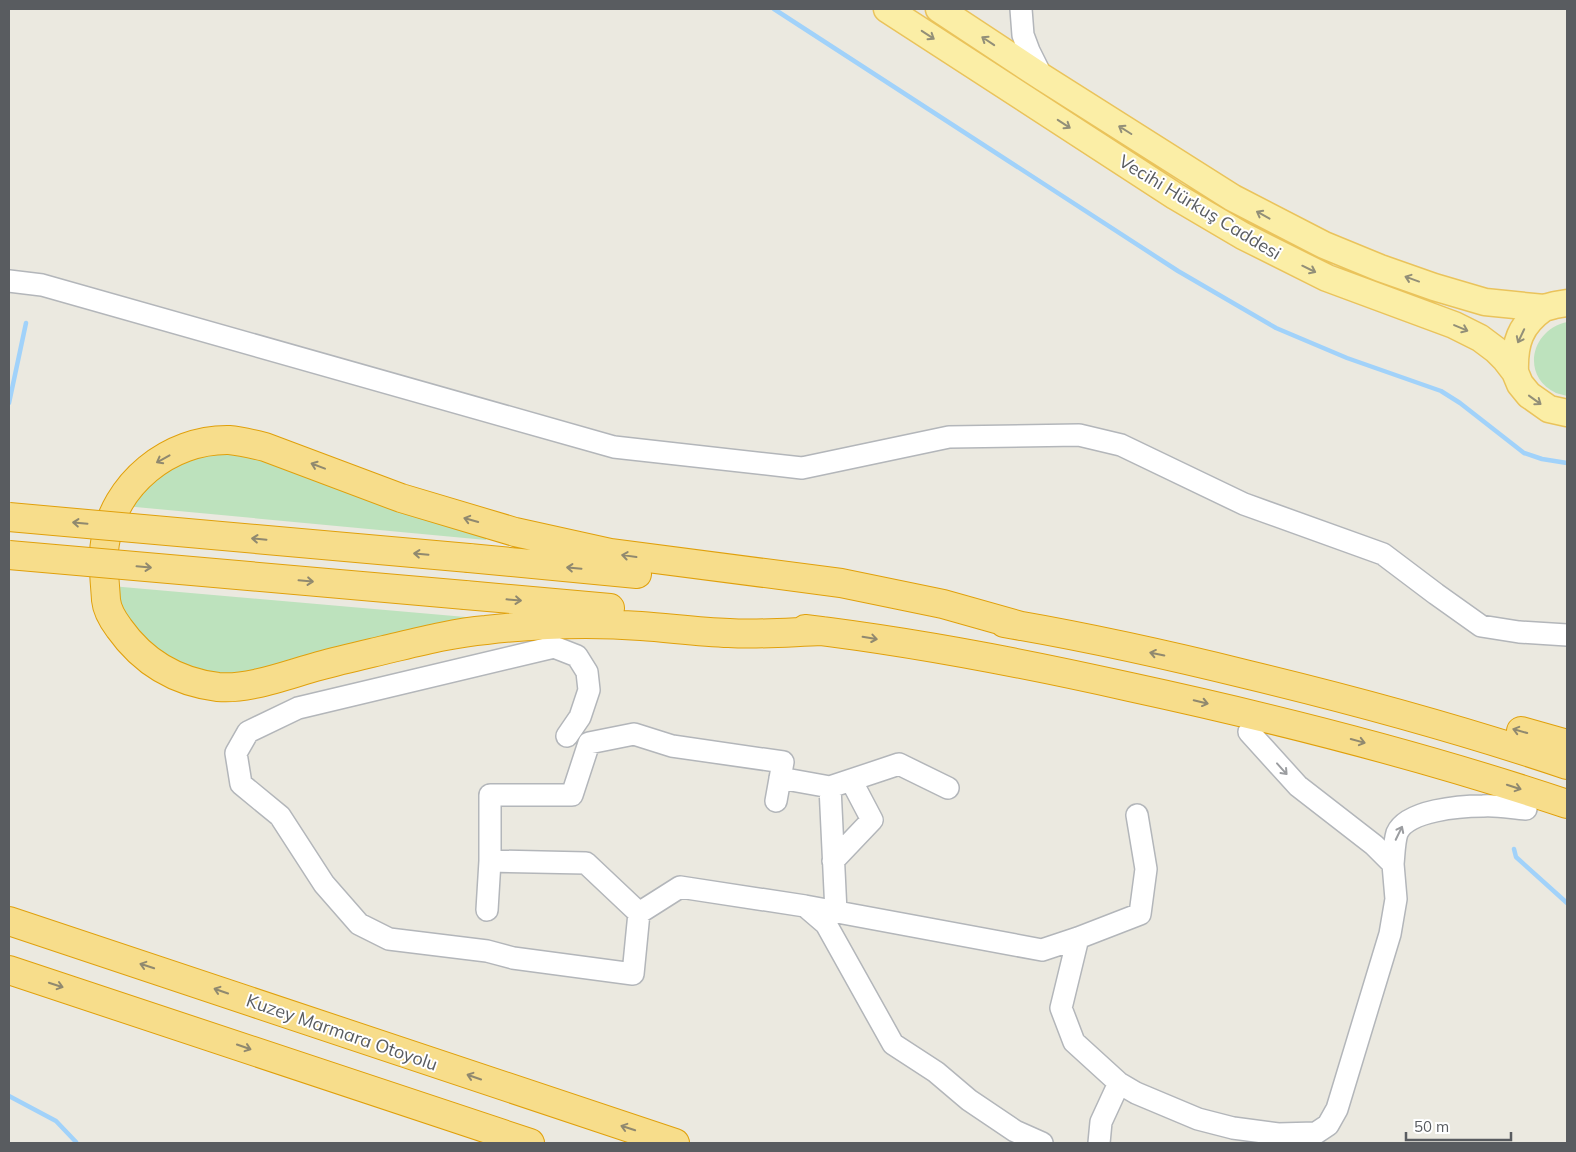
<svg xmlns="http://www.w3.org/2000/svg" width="1576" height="1152" font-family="Mulish,sans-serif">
  <rect width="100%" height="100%" fill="#ebe9e0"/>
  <path fill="#bde2bd" d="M1567,322v74c-3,-1 -8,-2 -11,-3 -35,-16 -26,-63 11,-71z
    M237,451l249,83v6l-361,-34 13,-18 63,-36z
    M111,586l366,32 -190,49 -78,12 -72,-37z"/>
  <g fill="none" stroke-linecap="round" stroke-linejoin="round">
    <path stroke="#a1d2fa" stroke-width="4.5" d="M774,9l404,262 98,57 71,30 94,33 19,12 64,50 18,6 25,4
      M9,403l17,-80
      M1514,849l2,8 51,46
      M9,1096l47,25 20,21"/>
    <g stroke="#b3b6ba" stroke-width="24">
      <path id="minor" d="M1021,9l2,26 6,16 13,26
        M9,281l33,4 572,162 188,21 147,-31 130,-2 42,10 123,59 139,50 53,40 45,32 38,6 48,3
        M1249,732l49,54 76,59 19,19c1,-9 1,-21 4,-31 10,-23 64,-27 86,-27 14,-1 29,2 43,3
        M567,736l13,-19 9,-27 -2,-18 -10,-16 -23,-9 -256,61 -50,24 -12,21 5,31 39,32 44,68 35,40 30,15 98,12 26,7 120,16 6,-61 41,-26 125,19 237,44 36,-12 62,-24 6,-45 -9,-54
        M780,778l50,9 69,-23 49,24
        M830,787l6,125
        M490,861l96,2 53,50
        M833,861l39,-41 -21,-40
        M805,906l21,18 67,120 43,28 33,28 46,31 27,12
        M487,910l3,-49v-66h82l17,-52 45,-9 38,12 111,16 -7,39
        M1078,938l-17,70 13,34 45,41 17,10 62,26 35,9 45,6 38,-1 12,-8 9,-16 53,-175 6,-35 -3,-35
        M1099,1143l2,-21 18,-39"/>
    </g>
    <g stroke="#eac35b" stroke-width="29">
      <path id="major" d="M887,9l288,187 68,40 84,42 127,47 26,13 16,12 9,9 10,13 5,12 9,11 20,14 18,4
        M939,9l103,68 191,121 91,47 56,23 54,19 51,15 59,6 11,-3 12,-2
        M1515,372c-1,-29 5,-47 29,-64"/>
    </g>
    <g stroke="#e0a00b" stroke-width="30">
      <path id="highway" d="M469,558l168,16
        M465,595l145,13
        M1004,623c83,14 164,32 245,52 108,26 214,55 318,90
        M805,629c109,13 218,34 325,58 148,32 294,69 437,117
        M822,631c-31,1 -63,4 -93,2 -30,-1 -59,-5 -88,-7 -52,-4 -104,-2 -155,4 -34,3 -68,12 -102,20 -21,5 -43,10 -65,16 -30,8 -70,24 -101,21 -41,-5 -75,-25 -99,-59 -6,-8 -12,-18 -13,-28 -1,-18 -4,-39 -1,-57 9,-59 64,-104 124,-103 12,1 24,4 36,7l136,51 114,34 95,21 231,30 102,21 78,22
        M1521,731l46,13
        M9,921l666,222
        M9,970l521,173"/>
    </g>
    <use href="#minor" stroke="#fff" stroke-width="21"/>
    <use href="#major" stroke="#fbeea6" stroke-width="26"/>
    <use href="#highway" stroke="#f7dd8b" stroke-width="28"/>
    <g stroke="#e0a00b" stroke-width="30" stroke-linecap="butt">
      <path id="highway-bridge" d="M9,517l460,41
        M9,555l456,40"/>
    </g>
    <use href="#highway-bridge" stroke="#f7dd8b" stroke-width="28"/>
  </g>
  <defs><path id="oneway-shaft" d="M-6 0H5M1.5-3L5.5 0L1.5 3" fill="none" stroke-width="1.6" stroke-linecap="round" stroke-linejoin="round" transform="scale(1.25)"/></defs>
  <g stroke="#928f78">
    <use href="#oneway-shaft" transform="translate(928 35) rotate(33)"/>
    <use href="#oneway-shaft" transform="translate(988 41) rotate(-146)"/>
    <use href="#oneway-shaft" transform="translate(1064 124) rotate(33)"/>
    <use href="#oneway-shaft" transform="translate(1125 130) rotate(-148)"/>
    <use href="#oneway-shaft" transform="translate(1263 215) rotate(-151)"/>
    <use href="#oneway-shaft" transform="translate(1309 269) rotate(26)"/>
    <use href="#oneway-shaft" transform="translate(1412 279) rotate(-160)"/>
    <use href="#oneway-shaft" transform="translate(1461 328) rotate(23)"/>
    <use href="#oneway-shaft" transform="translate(1521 336) rotate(115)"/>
    <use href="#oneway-shaft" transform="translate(1535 400) rotate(36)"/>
  </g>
  <g stroke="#90896f">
    <use href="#oneway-shaft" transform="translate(163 459) rotate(151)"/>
    <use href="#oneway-shaft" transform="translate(318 466) rotate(-159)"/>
    <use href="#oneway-shaft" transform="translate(471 520) rotate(-164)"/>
    <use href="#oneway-shaft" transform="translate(80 523) rotate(-175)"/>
    <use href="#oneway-shaft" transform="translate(259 539) rotate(-175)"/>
    <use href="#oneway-shaft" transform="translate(421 554) rotate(-175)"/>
    <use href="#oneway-shaft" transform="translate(629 556) rotate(-172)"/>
    <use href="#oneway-shaft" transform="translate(144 567) rotate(5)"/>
    <use href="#oneway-shaft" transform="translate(574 568) rotate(-175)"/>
    <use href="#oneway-shaft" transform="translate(306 581) rotate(5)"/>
    <use href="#oneway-shaft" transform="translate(514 600) rotate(5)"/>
    <use href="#oneway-shaft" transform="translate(870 638) rotate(9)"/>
    <use href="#oneway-shaft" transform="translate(1157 654) rotate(-168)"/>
    <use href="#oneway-shaft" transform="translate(1201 702) rotate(13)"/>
    <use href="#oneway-shaft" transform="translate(1520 731) rotate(-164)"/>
    <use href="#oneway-shaft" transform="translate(1358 741) rotate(15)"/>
    <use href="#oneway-shaft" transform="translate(1514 787) rotate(18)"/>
    <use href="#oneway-shaft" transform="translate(147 966) rotate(-162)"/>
    <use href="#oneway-shaft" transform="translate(56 985) rotate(18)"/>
    <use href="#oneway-shaft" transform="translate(221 991) rotate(-161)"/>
    <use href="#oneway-shaft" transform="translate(244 1047) rotate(19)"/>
    <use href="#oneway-shaft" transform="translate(474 1077) rotate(-161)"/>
    <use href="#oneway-shaft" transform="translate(628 1128) rotate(-162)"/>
  </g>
  <g stroke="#9b9da0">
    <use href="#oneway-shaft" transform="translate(1282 769) rotate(48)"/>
    <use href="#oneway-shaft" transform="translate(1399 833) rotate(-64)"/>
  </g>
  <g text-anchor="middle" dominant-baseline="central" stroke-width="4" stroke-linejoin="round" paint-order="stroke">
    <g font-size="18" fill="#595c60" stroke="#fff">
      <text transform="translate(1200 207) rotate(31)">Vecihi Hürkuş Caddesi</text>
      <text transform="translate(342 1032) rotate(19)">Kuzey Marmara Otoyolu</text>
    </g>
  </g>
  <rect width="1576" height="1152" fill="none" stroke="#595c60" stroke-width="20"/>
  <path d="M1406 1132v8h105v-8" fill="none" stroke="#595c60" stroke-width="2.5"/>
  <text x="1414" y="1132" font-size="15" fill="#595c60" stroke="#ffffff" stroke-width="4" paint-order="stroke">50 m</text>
</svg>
